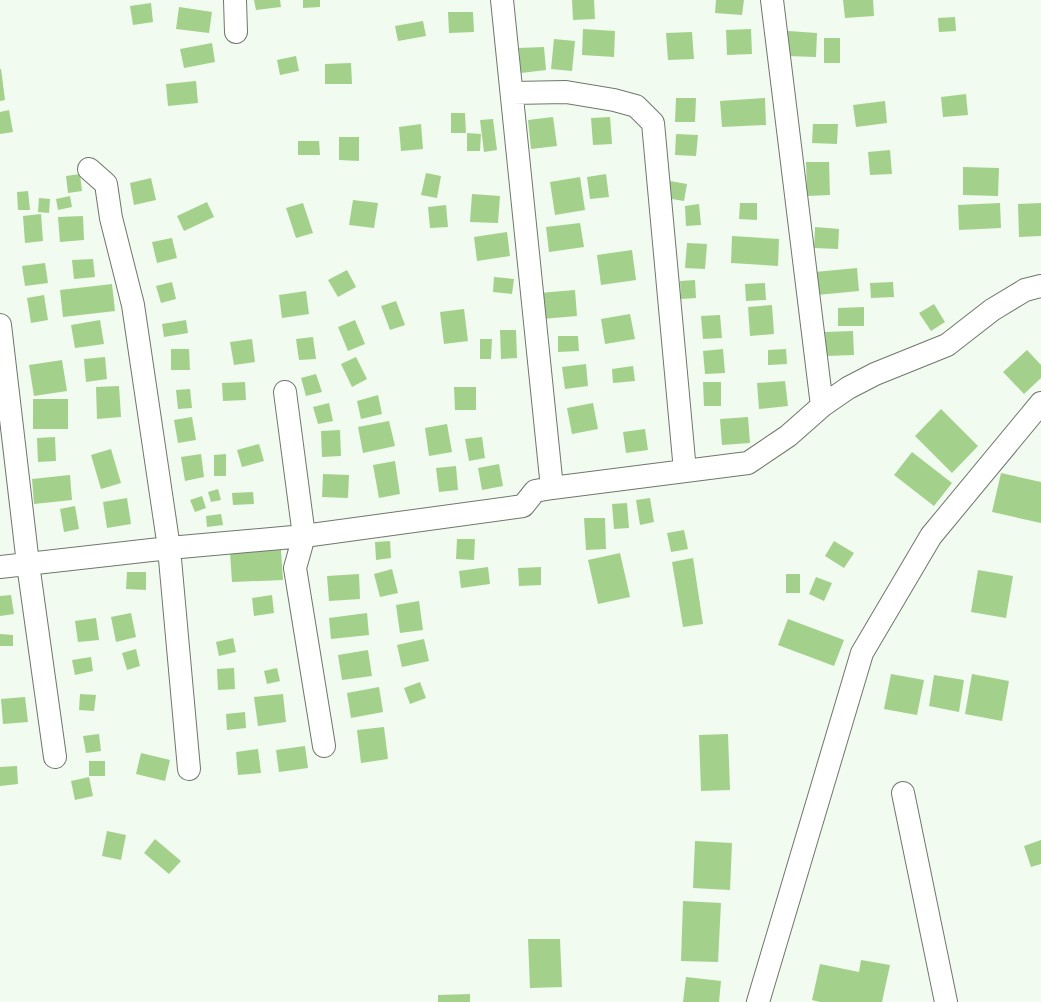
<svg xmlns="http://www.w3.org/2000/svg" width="1041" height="1002" font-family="Inter,sans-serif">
  <rect width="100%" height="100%" fill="#f2fbef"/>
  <path fill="#a3d18c" d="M254,0h26l1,7 -25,3z
    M303,0h17v7l-17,1z
    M572,0h22l1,19 -22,1z
    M716,0h28l-2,15 -27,-2z
    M843,0h30l1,16 -29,2z
    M151,3l2,19 -20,3 -3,-19z
    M179,7l33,5 -3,21 -33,-4z
    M448,12h25l1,20 -25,1z
    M955,17l1,14 -17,1 -1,-14z
    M423,21l3,15 -28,5 -3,-15z
    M583,29l32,2 -1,26 -32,-2z
    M751,29l1,25 -25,1 -1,-25z
    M788,31l29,2 -1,24 -29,-1z
    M692,32l2,27 -26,1 -2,-27z
    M824,38h16v25h-16z
    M554,39l21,2 -3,30 -21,-2z
    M212,43l3,19 -31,6 -4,-19z
    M544,47l2,23 -25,3 -2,-25z
    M296,56l3,15 -19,4 -3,-15z
    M351,63l1,21h-27v-20z
    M0,69h1l4,31 -5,1z
    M196,81l2,22 -30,3 -2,-22z
    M966,94l2,21 -25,2 -2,-20z
    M676,98h20l-1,24h-20z
    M765,98l1,27 -44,2 -2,-26z
    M885,101l2,22 -31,4 -3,-22z
    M9,110l4,22 -13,2v-22z
    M451,113h14l1,20h-15z
    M553,117l4,29 -26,3 -3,-29z
    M610,117l2,27 -19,1 -2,-27z
    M493,119l4,31 -13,2 -4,-32z
    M421,124l2,25 -22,2 -2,-24z
    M813,124h25l-1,20 -25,-1z
    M467,133l14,1 -1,17h-13z
    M676,134l22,1 -2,21 -21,-1z
    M339,137h20v24l-20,-1z
    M298,141h21l1,14h-22z
    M890,150l2,24 -22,1 -2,-23z
    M806,162h23l1,33 -23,1z
    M963,167l36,1 -1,28 -35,-1z
    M426,173l15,3 -4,22 -16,-3z
    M80,174l2,17 -14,2 -2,-17z
    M606,174l3,23 -19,2 -3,-22z
    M580,177l5,33 -30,5 -5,-33z
    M151,178l5,22 -22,5 -4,-22z
    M670,181l17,3 -3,17 -18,-3z
    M28,191l2,19h-12l-1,-18z
    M472,194l28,2 -2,27 -28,-1z
    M70,196l2,11 -14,3 -2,-11z
    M39,198l11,1 -1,14 -11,-1z
    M353,200l25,3 -4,25 -25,-3z
    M207,202l7,15 -30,14 -7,-15z
    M303,203l10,30 -17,5 -10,-30z
    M740,203h17v17l-18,-1z
    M1000,203l1,25 -42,2 -1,-25z
    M1041,203v33l-22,1 -1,-33z
    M699,204l2,21 -15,1 -1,-20z
    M446,205l2,22 -18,1 -2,-21z
    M41,214l2,27 -18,2 -2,-27z
    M83,216l1,24 -24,2 -2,-25z
    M580,223l4,24 -35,5 -3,-25z
    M815,227l24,2 -1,20 -24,-1z
    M507,232l3,24 -33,5 -3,-24z
    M732,236l47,3 -1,27 -47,-3z
    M172,238l5,20 -20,5 -5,-21z
    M687,243l20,1 -2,25 -20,-1z
    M632,250l4,30 -35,5 -4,-30z
    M93,259l2,18 -21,2 -2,-19z
    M45,263l3,20 -23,3 -3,-20z
    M857,268l2,23 -42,4 -2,-23z
    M347,270l9,17 -18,10 -10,-17z
    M494,277l20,2 -2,15 -19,-2z
    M695,280l1,18 -15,1 -1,-18z
    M172,282l4,17 -15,4 -5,-17z
    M893,282l1,15 -23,1 -1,-15z
    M765,283l1,17 -20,1 -1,-17z
    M112,284l3,27 -52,6 -3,-27z
    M575,290l2,26 -35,3 -3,-26z
    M306,291l3,23 -27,4 -3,-23z
    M44,295l4,25 -17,3 -4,-25z
    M396,301l9,24 -15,5 -9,-24z
    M934,304l11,18 -14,9 -12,-18z
    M772,305l2,29 -24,2 -2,-29z
    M864,307v19h-26v-18z
    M464,309l4,32 -24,3 -4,-32z
    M630,314l5,25 -30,5 -4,-25z
    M720,315l2,23 -19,1 -2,-23z
    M100,320l4,24 -29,4 -4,-23z
    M186,320l2,13 -24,4 -2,-13z
    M355,320l10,24 -17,7 -10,-24z
    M500,330h16l1,28 -16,1z
    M853,331l1,24 -28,1 -1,-24z
    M558,336h20l1,15 -21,1z
    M313,337l3,22 -17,1 -3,-21z
    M252,339l3,23 -21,3 -4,-23z
    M480,339h12l-1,20h-11z
    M171,349h18l1,21h-19z
    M723,349l2,24 -20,1 -2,-23z
    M786,349l1,15 -19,1v-15z
    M1027,350l14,15v13l-17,16 -21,-22z
    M105,357l2,22 -21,3 -2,-23z
    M356,357l11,22 -15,8 -11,-23z
    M62,360l5,31 -33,5 -5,-31z
    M586,364l2,22 -23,3 -3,-22z
    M633,366l2,15 -22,2 -1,-14z
    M316,374l6,18 -16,4 -5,-18z
    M785,381l3,25 -29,3 -2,-26z
    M245,382l1,18 -23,1 -1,-18z
    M703,382h18v24h-17z
    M119,386l2,31 -24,2 -1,-32z
    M454,387h22v23h-21z
    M190,389l2,19 -14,1 -2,-19z
    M378,395l4,19 -21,5 -4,-18z
    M33,399h35v30h-35z
    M329,403l4,18 -15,3 -5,-17z
    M593,403l5,26 -26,5 -5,-26z
    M941,409l37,37 -26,27 -37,-37z
    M192,417l4,23 -18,3 -4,-23z
    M748,417l2,26 -28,2 -2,-26z
    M389,421l6,25 -32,7 -5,-26z
    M447,424l5,28 -23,4 -4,-28z
    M645,429l3,21 -22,3 -3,-21z
    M340,430l1,26 -19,1 -1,-26z
    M55,437l1,24 -18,1 -1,-24z
    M482,437l3,21 -16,3 -4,-22z
    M259,444l5,17 -22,6 -5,-17z
    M111,449l10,34 -20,6 -10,-34z
    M912,452l40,31 -18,23 -40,-31z
    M201,454l3,23 -19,4 -4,-24z
    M226,454v22h-12v-21z
    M395,461l5,33 -21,4 -6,-33z
    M499,464l4,22 -21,4 -4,-22z
    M456,466l2,24 -19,2 -3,-24z
    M1001,473l40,9v41l-49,-11z
    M323,474l26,1 -1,23 -26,-1z
    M70,475l2,25 -38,4 -2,-25z
    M218,489l3,11 -10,2 -3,-10z
    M253,492l1,12 -21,1 -1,-12z
    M202,496l4,12 -11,4 -5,-12z
    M127,498l4,26 -24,4 -4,-26z
    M650,498l4,24 -14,3 -4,-25z
    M627,503l2,25 -15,1 -2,-25z
    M75,506l4,23 -15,3 -4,-23z
    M221,514l2,11 -16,2 -1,-11z
    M584,518h21l1,31 -20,1z
    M684,530l4,19 -17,3 -4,-19z
    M457,539h18l-1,21 -18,-1z
    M390,541l1,17 -15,2 -1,-18z
    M834,541l20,12 -10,15 -19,-12z
    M281,550l2,30 -51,2 -2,-30z
    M620,553l10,44 -32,7 -10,-44z
    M693,558l10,66 -20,3 -11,-65z
    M488,567l2,17 -29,4 -2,-17z
    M541,567v18l-22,1 -1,-18z
    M392,569l6,24 -18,4 -6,-23z
    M978,570l35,6 -7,42 -35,-6z
    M127,572h19v18l-20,-1z
    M359,574l1,25 -31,2 -2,-25z
    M786,574h14v19h-14z
    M816,577l16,6 -8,18 -15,-7z
    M11,595l3,19 -14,2v-20z
    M272,595l2,18 -20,3 -2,-18z
    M419,601l4,29 -23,3 -4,-28z
    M131,613l5,24 -20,5 -5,-25z
    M367,613l2,22 -38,4 -2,-21z
    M96,618l3,22 -21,2 -3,-21z
    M788,619l56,21 -10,26 -56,-21z
    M0,634l13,1v11h-13z
    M233,638l3,14 -17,4 -3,-14z
    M424,639l5,22 -27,6 -5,-22z
    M136,649l4,17 -13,4 -5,-17z
    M368,650l4,26 -30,4 -4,-25z
    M91,657l2,14 -18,4 -3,-15z
    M234,668l1,21 -17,1 -1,-21z
    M277,668l3,13 -13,3 -3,-13z
    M891,674l33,6 -7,35 -33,-6z
    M972,674l37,7 -7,40 -37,-7z
    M934,675l30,5 -5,32 -30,-6z
    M420,682l6,16 -16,6 -6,-16z
    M379,687l4,25 -32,6 -4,-25z
    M80,694l16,1 -2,16 -15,-1z
    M283,694l3,28 -28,4 -4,-29z
    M25,697l3,25 -25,2 -2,-25z
    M245,712l1,16 -19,2 -1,-16z
    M384,727l4,32 -27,4 -4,-33z
    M99,734l2,17 -15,2 -3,-17z
    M728,734l2,56 -29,1 -2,-56z
    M305,746l3,22 -29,4 -3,-22z
    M258,749l3,24 -23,2 -2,-23z
    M141,753l29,7 -5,21 -29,-7z
    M89,761h16v15h-16z
    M17,766l1,18 -18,2v-19z
    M89,777l4,19 -18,4 -4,-19z
    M107,831l19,4 -5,25 -19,-4z
    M155,839l26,22 -12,13 -25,-21z
    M1041,840v24l-10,3 -7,-21z
    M695,841l37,2 -2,47 -37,-2z
    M683,901l38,2 -3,59 -37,-1z
    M528,939h32l2,48 -32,1z
    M861,960l29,5 -8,37h-62l-8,-2 8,-36 39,8z
    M686,977l35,4 -2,21h-36z
    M470,994v8h-32v-7z"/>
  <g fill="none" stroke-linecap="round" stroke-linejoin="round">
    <g stroke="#6f776c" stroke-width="24">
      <path id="street" d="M235,0l1,32
        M502,0l50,488
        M772,0l50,406
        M512,93l54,-1 48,8 22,6 17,17 32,348
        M89,169l17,15 5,34 22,87 36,243 20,221
        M0,325l28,239 27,193
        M285,392l19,144 -9,32 29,178
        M0,567l169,-19 135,-12 219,-30 12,-15 17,-3 196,-25 40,-27 34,-30 26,-18 27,-14 72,-29 45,-35 33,-20 16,-4
        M903,793l43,209
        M758,1002l104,-349 69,-117 110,-133"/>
    </g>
    <use href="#street" stroke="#fff" stroke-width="22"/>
  </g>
</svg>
